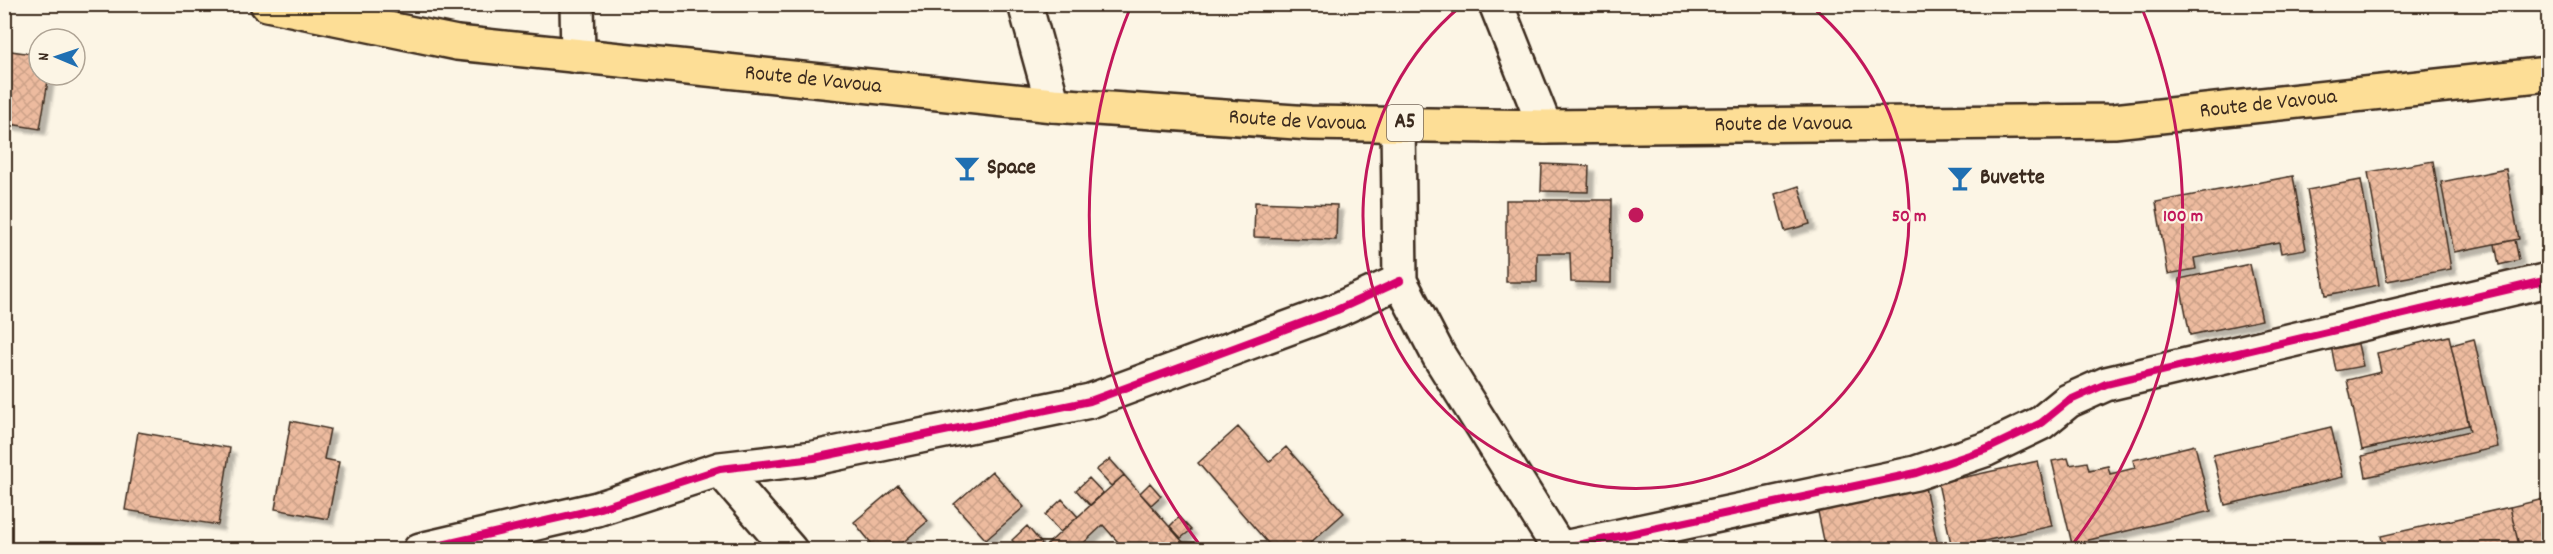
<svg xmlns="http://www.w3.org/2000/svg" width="2553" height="554" font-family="Dekko,sans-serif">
  <defs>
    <pattern id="building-cross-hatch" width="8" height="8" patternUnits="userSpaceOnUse" patternTransform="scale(1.5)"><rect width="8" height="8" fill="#edbb9f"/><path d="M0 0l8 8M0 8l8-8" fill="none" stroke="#cca188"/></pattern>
    <filter id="shadow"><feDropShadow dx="5.5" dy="5.5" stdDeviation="1.5" flood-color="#0004"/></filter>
  </defs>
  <rect width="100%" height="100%" fill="#fcf5e5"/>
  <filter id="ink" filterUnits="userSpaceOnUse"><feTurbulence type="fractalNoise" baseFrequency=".0167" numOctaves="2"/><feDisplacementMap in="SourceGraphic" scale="12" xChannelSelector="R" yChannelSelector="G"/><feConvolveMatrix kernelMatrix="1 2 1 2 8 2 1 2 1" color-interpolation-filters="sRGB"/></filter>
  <g filter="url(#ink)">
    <path fill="url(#building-cross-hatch)" stroke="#3b2a1e" stroke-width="1.5" filter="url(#shadow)" d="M4,50l35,5v20h10l-9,54 -36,-6z
      M2433,161l18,108 -64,12 -19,-109z
      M1542,164l47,2 -1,26 -47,-1z
      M2506,169l13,70 -65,13 -13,-70z
      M2293,176l13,73 -25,4 -2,-11 -85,16 2,11 -28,5 -12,-72z
      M2361,180l18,105 -53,10 -19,-105z
      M1799,186l11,38 -25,7 -10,-37z
      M1506,200h106l-1,83 -40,-1 -1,-29h-33v29h-31z
      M1255,202l82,3 -1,35 -82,-3z
      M2515,240l4,20 -20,5 -4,-21z
      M2250,264l12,56 -72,15 -11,-56z
      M2449,336l20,89 -107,25 -15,-70 34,-8 -4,-19z
      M2474,339l24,108 -132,30 -4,-21 108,-25 -19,-86z
      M2357,340l6,26 -27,5 -5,-25z
      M291,421l39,8 -6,30 15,3 -11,57 -53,-10z
      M1238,427l31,35 17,-15 58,66 -42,37h-28l-76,-87z
      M2331,427l12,50 -118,28 -12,-50z
      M138,432l92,16 -12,77 -93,-15z
      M2195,445l16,66 -139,33 -20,-83 16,-3 2,7 17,-3 2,8 19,-4 2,8 25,-6 -2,-8z
      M1110,459l14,16 -13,11 -15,-16z
      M2038,461l14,65 -100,22 -14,-65z
      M992,471l32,36 -38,33 -32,-36z
      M1124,475l66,75h-65l-22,-25 -27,25 -34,-1z
      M1089,478l14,15 -13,12 -14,-15z
      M1150,483l11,13 -10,9 -11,-12z
      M1924,483l15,67h-113l-9,-43z
      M898,485l30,36 -34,29h-17l-23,-28z
      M2548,498v52h-28l-10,-43z
      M1062,499l16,18 -18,15 -15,-17z
      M2510,507l10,43h-136l-3,-14z
      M1179,517l12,13 -10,8 -11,-12z
      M1027,526l15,18 -5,6h-17l-8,-10z"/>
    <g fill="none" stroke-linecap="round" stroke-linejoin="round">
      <g stroke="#3b2a1e" stroke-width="38">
        <path id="minor" d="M577,4l1,52
          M1025,4l28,101
          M1496,4l49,123
          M1398,123l2,158 39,75 121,194
          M720,469l70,81
          M1559,549l357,-76 71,-24 54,-26 27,-22 38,-17 442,-104
          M420,550l177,-41 123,-40 94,-11 276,-57 247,-91 63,-29"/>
      </g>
      <g stroke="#3b2a1e" stroke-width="38">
        <g id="major">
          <path id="s1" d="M267,4l190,39 596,62 257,18 235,4 569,-6 434,-47"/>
        </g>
      </g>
      <use href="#minor" stroke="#fcf5e5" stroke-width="33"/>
      <use href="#major" stroke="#fdde96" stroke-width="33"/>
      <g stroke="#fcf5e5" stroke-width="11">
        <path id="cycleway" d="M1559,549l357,-76 71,-24 54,-26 27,-22 38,-17 442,-104
          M420,550l177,-41 123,-40 94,-11 276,-57 247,-91 63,-29"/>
      </g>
      <use href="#cycleway" stroke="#d6006c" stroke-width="8"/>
    </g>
  </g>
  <g fill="none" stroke="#c2185b" stroke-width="3">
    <path d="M1811 6A273 273 0 1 1 1461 6"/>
    <path d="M1202 548A547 547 0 0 1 1131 6M2141 6A547 547 0 0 1 2070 548"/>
  </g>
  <defs>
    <g id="bar-bare" transform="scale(2.07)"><path d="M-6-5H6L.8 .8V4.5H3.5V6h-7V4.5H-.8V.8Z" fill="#1f6fb2" stroke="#fcf5e5" stroke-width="2.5" paint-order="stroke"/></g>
  </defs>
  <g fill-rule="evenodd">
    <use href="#bar-bare" x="967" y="168"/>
    <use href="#bar-bare" x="1960" y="178"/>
  </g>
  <g text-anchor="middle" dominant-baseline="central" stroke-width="4.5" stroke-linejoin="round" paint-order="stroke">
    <rect fill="#fcf5e5" stroke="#75675a" stroke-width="1.5" x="1387" y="105" width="36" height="36" rx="4.5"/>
    <g font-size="21" font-weight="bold" fill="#3b2a1e">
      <text x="1405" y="123">A5</text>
    </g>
    <g font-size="22" fill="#3b2a1e" stroke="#fcf5e5">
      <text stroke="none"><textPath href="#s1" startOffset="552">Route de Vavoua</textPath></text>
      <text stroke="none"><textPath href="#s1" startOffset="2010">Route de Vavoua</textPath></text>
      <text stroke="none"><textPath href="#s1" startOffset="1038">Route de Vavoua</textPath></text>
      <text stroke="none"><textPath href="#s1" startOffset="1524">Route de Vavoua</textPath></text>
    </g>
    <g font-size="22" font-weight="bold" fill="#3b2a1e" stroke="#fcf5e5" text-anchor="start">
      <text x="987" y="168">Space</text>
      <text x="1980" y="178">Buvette</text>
    </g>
  </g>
  <circle cx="1636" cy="215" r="9" fill="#c2185b" stroke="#fcf5e5" stroke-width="3"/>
  <g font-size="18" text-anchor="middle" font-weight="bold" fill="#c2185b" stroke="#fcf5e5" stroke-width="4.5" stroke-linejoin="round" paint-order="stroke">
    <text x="1909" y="221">50 m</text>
    <text x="2183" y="221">100 m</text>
  </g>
  <rect width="2553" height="554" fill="none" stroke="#fcf5e5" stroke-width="24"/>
  <rect x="12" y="12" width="2529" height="530" fill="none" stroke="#3b2a1e" stroke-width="2" filter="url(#ink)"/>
  <g transform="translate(57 57) rotate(272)"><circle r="28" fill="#fcf5e5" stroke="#afa495" stroke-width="1.5"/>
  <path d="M0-4.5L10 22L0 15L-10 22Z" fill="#1f6fb2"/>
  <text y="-9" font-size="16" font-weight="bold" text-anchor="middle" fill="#3b2a1e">N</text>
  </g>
</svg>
